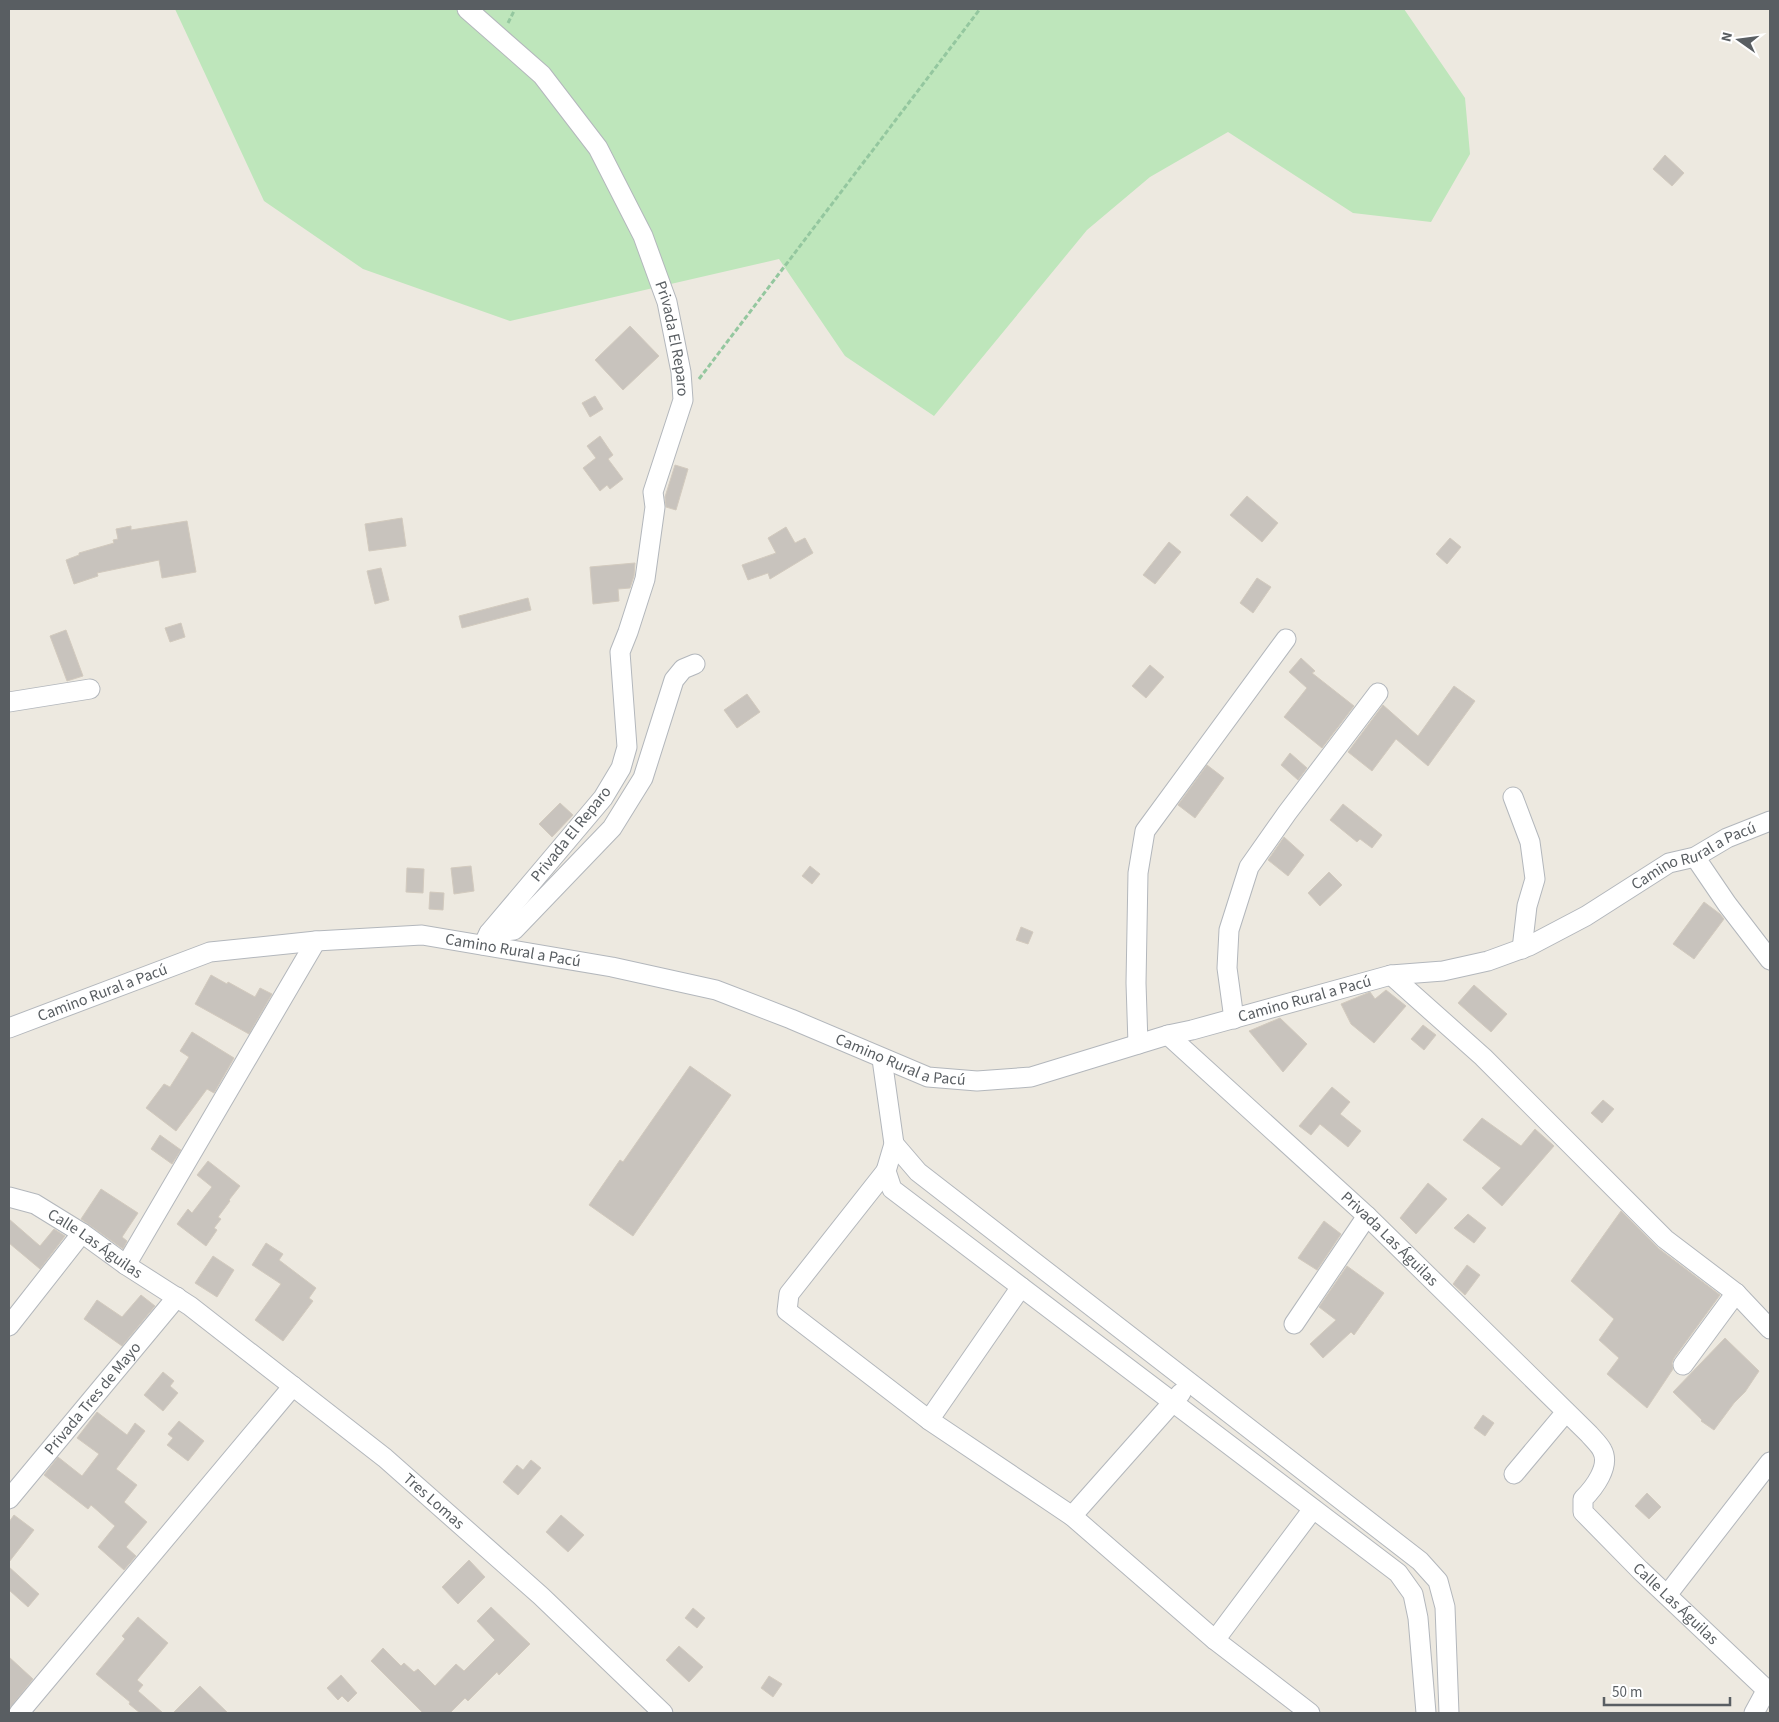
<svg xmlns="http://www.w3.org/2000/svg" width="1779" height="1722" font-family="'Source Sans 3',sans-serif">
  <rect width="100%" height="100%" fill="#ede9e0"/>
  <path fill="#bee6bb" d="M175,9h1229l61,89 5,56 -39,68 -78,-9 -125,-81 -78,45 -63,53 -153,186 -89,-60 -66,-97 -269,62 -147,-52 -99,-68z"/>
  <path fill="#c8c3bd" stroke="#d2cabe" d="M1665,155l19,18 -12,13 -19,-17z
    M630,326l29,30 -36,34 -28,-30z
    M595,396l8,13 -13,8 -8,-14z
    M600,436l13,19 -5,4 15,20 -13,10 -3,-4 -7,6 -17,-23 13,-10 -9,-12z
    M675,465l13,4 -12,41 -10,-3 -1,-10z
    M1247,496l31,27 -16,19 -32,-27z
    M402,518l4,28 -37,5 -4,-27z
    M187,521l9,51 -34,6 -3,-18 -62,13 1,3 -24,8 -8,-24 13,-5v-2l35,-10 -1,-3 5,-1 -2,-10 15,-3v4z
    M786,527l9,16 10,-5 8,15 -43,26 -2,-6 -20,7 -6,-15 34,-12 -8,-15z
    M1450,538l11,9 -14,17 -11,-10z
    M1169,542l12,10 -26,32 -12,-9z
    M635,563l-1,13 -4,12 -12,1 1,12 -26,3 -3,-37z
    M381,568l8,32 -14,4 -8,-33z
    M1257,578l14,9 -18,26 -13,-10z
    M528,598l3,12 -69,18 -3,-12z
    M181,623l4,14 -15,5 -5,-14z
    M66,630l17,46 -16,5 -17,-45z
    M1301,658l14,13 -3,2 42,33 -32,42 -38,-31 23,-29 -18,-16z
    M1150,665l14,12 -18,21 -14,-12z
    M1454,686l21,15 -47,65 -32,-27 -24,32 -24,-19 35,-47 35,31z
    M747,694l13,18 -23,16 -13,-18z
    M1290,753l17,15 -9,12 -17,-15z
    M1207,765l17,13 -29,40 -17,-13z
    M560,803l13,12 -21,22 -13,-13z
    M1343,804l39,31 -10,13 -12,-9 -3,3 -27,-22z
    M1284,837l20,18 -16,21 -20,-16z
    M471,866l3,25 -20,3 -3,-26z
    M810,866l10,8 -8,10 -10,-8z
    M407,868l17,1 -1,24 -17,-1z
    M1329,872l13,13 -22,21 -12,-13z
    M430,892l14,1 -1,17 -14,-1z
    M1704,902l16,12 4,5 -30,40 -21,-15z
    M1021,927l12,5 -5,12 -12,-4z
    M211,975l16,9 1,-2 27,15 5,-9 12,6 -23,40 -54,-30z
    M1474,985l33,29 -16,18 -33,-29z
    M1386,990l20,16 -32,37 -23,-19 -10,-20 29,-12 5,7z
    M1280,1018l27,26 -24,28 -34,-41z
    M1423,1025l13,10 -12,15 -13,-11z
    M192,1032l42,26 -20,35 -7,-4 -31,42 -30,-23 18,-24 6,3 19,-30 -9,-6z
    M690,1066l41,29 -98,141 -44,-31 31,-45 3,2z
    M1332,1087l18,15 -10,12 21,17 -13,16 -28,-23 -9,11 -12,-9z
    M1603,1100l11,9 -12,14 -11,-10z
    M1482,1118l39,28 14,-17 19,17 -52,60 -20,-18 19,-20 -38,-28z
    M160,1135l21,15 -9,14 -21,-15z
    M208,1161l32,25 -11,14 1,1 -12,16 3,2 -7,9 3,2 -11,16 -29,-22 11,-15 4,4 20,-26 -15,-12z
    M1428,1183l19,16 -31,35 -16,-16z
    M101,1189l37,24 -16,24 5,4 -4,8 -42,-30z
    M1621,1211l37,37 62,47 -46,63 -2,5 1,6 -26,39 -40,-34 12,-16 -20,-18 15,-21 -43,-38z
    M1468,1214l18,14 -12,15 -20,-15z
    M9,1219l31,27 14,-17 11,7 -25,33 -31,-26z
    M1324,1221l17,13 -24,36 -19,-12z
    M266,1243l17,11 -4,6 37,28 -7,10 4,3 -30,40 -28,-21 26,-36 -29,-19z
    M213,1256l21,14 -17,27 -22,-14z
    M1467,1265l13,10 -15,20 -12,-11z
    M1347,1266l37,27 -30,42 -3,-3 -28,26 -13,-14 26,-24 -17,-13z
    M141,1295l14,11 -33,40 -38,-27 13,-19 25,17z
    M1725,1338l34,33 -14,21 -11,11 -20,27 -13,-9 1,-1 -29,-28z
    M163,1372l11,9 -4,5 8,7 -15,18 -19,-16z
    M97,1412l30,23 8,-12 10,8 -29,38 21,16 -13,17 23,20 -21,25 10,9 -12,14 -26,-23 17,-21 -24,-21 -3,4 -44,-34 14,-18 24,19 17,-22 -22,-16z
    M1483,1415l11,8 -9,13 -11,-8z
    M179,1421l25,20 -16,20 -21,-16 6,-7 -5,-4z
    M531,1460l10,8 -23,27 -15,-13 14,-17 6,5z
    M1647,1493l14,14 -12,12 -14,-13z
    M14,1515l20,15 -25,32v-40z
    M561,1515l23,20 -16,17 -22,-20z
    M469,1560l16,17 -27,27 -16,-17z
    M9,1567l30,27 -11,13 -19,-17z
    M491,1607l39,37 -31,31 -2,-3 -29,29 -3,-3 -15,15h-27l-52,-52 12,-13 18,18 3,-3 10,9 4,-3 17,17 21,-22 8,7 31,-31 -18,-19z
    M693,1608l12,10 -8,10 -12,-10z
    M138,1617l30,26 -31,37 6,5 -5,6 25,22h-23l-11,-9 1,-2 -34,-28 29,-35 -3,-3z
    M679,1646l24,21 -14,15 -23,-22z
    M9,1657l24,22 -24,30z
    M341,1675l16,18 -9,9 -6,-6 -4,4 -11,-12z
    M769,1676l13,8 -9,13 -12,-9z
    M200,1686l28,27h-55z"/>
  <g fill="none" stroke-linecap="round" stroke-linejoin="round">
    <g stroke="#b3b7bc" stroke-width="21">
      <g id="minor">
        <path id="s1" d="M467,9l75,66 56,73 45,88 24,66 14,70 2,28 -30,92 2,15 -10,72 -17,53 -8,20 7,95 -6,21 -18,30 -114,135 -6,12"/>
        <path d="M9,702l81,-13"/>
        <path d="M1513,797l17,45 5,37 -8,27 -5,43"/>
        <path d="M1695,857l32,47 43,56"/>
        <path d="M489,933l25,-3 98,-102 31,-50 31,-98 9,-11 12,-5"/>
        <path d="M1391,975l92,82 182,182 71,54 34,36"/>
        <path d="M1234,1019l-7,-51 2,-38 20,-63 38,-54 91,-120"/>
        <path id="s2" d="M9,1028l201,-76 106,-11 106,-6 190,32 104,23 75,29 137,58 49,4 54,-4 137,-42 24,-5 199,-55 52,-4 45,-10 41,-15 57,-30 83,-53 26,-6 32,-19 43,-17"/>
        <path id="s3" d="M1168,1035l199,181 222,218c4,5 10,10 13,16 9,16 -8,38 -19,49v13l57,58 130,123"/>
        <path d="M1138,1044l-2,-61 2,-110 7,-42 141,-192"/>
        <path d="M882,1059l12,85 -8,27 6,18 506,384 15,21 5,24 8,95"/>
        <path d="M894,1144l24,28 502,389 18,20 7,26 4,106"/>
        <path d="M886,1171l-97,123 -2,17 142,109 143,96 143,124 95,73"/>
        <path id="s4" d="M9,1197l26,7 47,29 44,32 64,41 195,152 156,138 122,117"/>
        <path d="M126,1265l190,-324"/>
        <path d="M1294,1324l73,-108"/>
        <path d="M9,1326l73,-93"/>
        <path d="M1683,1365l53,-72"/>
        <path d="M929,1420l92,-133"/>
        <path d="M1514,1474l52,-62"/>
        <path id="s5" d="M9,1499l168,-202"/>
        <path d="M1072,1516l109,-123"/>
        <path d="M1667,1595l103,-133"/>
        <path d="M1215,1640l98,-131"/>
        <path d="M19,1713l274,-327"/>
        <path d="M1754,1713l13,-24"/>
      </g>
    </g>
    <path stroke="#94c79f" stroke-width="3" stroke-dasharray="5 2.5" stroke-linecap="butt" d="M508,23l7,-14
      M699,379l281,-370"/>
    <use href="#minor" stroke="#fff" stroke-width="19"/>
  </g>
  <g text-anchor="middle" dominant-baseline="central" stroke-width="4" stroke-linejoin="round" paint-order="stroke">
    <g font-size="16" fill="#595e62" stroke="#fff">
      <text stroke="none"><textPath href="#s1" startOffset="398">Privada El Reparo</textPath></text>
      <text transform="translate(571 834) rotate(-51)">Privada El Reparo</text>
      <text stroke="none"><textPath href="#s2" startOffset="1764">Camino Rural a Pacú</textPath></text>
      <text stroke="none"><textPath href="#s2" startOffset="520">Camino Rural a Pacú</textPath></text>
      <text stroke="none"><textPath href="#s2" startOffset="100">Camino Rural a Pacú</textPath></text>
      <text stroke="none"><textPath href="#s2" startOffset="1344">Camino Rural a Pacú</textPath></text>
      <text stroke="none"><textPath href="#s2" startOffset="925">Camino Rural a Pacú</textPath></text>
      <text stroke="none"><textPath href="#s3" startOffset="301">Privada Las Águilas</textPath></text>
      <text stroke="none"><textPath href="#s4" startOffset="99">Calle Las Águilas</textPath></text>
      <text stroke="none"><textPath href="#s5" startOffset="131">Privada Tres de Mayo</textPath></text>
      <text stroke="none"><textPath href="#s4" startOffset="525">Tres Lomas</textPath></text>
      <text stroke="none"><textPath href="#s3" startOffset="800">Calle Las Águilas</textPath></text>
    </g>
  </g>
  <rect width="1779" height="1722" fill="none" stroke="#595e62" stroke-width="20"/>
  <g transform="translate(1739 40) rotate(284)" stroke="#ffffff" stroke-width="4" paint-order="stroke">
  <path d="M0-4L9 19L0 12L-9 19Z" fill="#595e62"/>
  <text y="-8" font-size="14" font-weight="bold" text-anchor="middle" fill="#595e62">N</text>
  </g>
  <path d="M1604 1697v8h126v-8" fill="none" stroke="#595e62" stroke-width="2.5"/>
  <text x="1612" y="1697" font-size="15" fill="#595e62" stroke="#ffffff" stroke-width="4" paint-order="stroke">50 m</text>
</svg>
